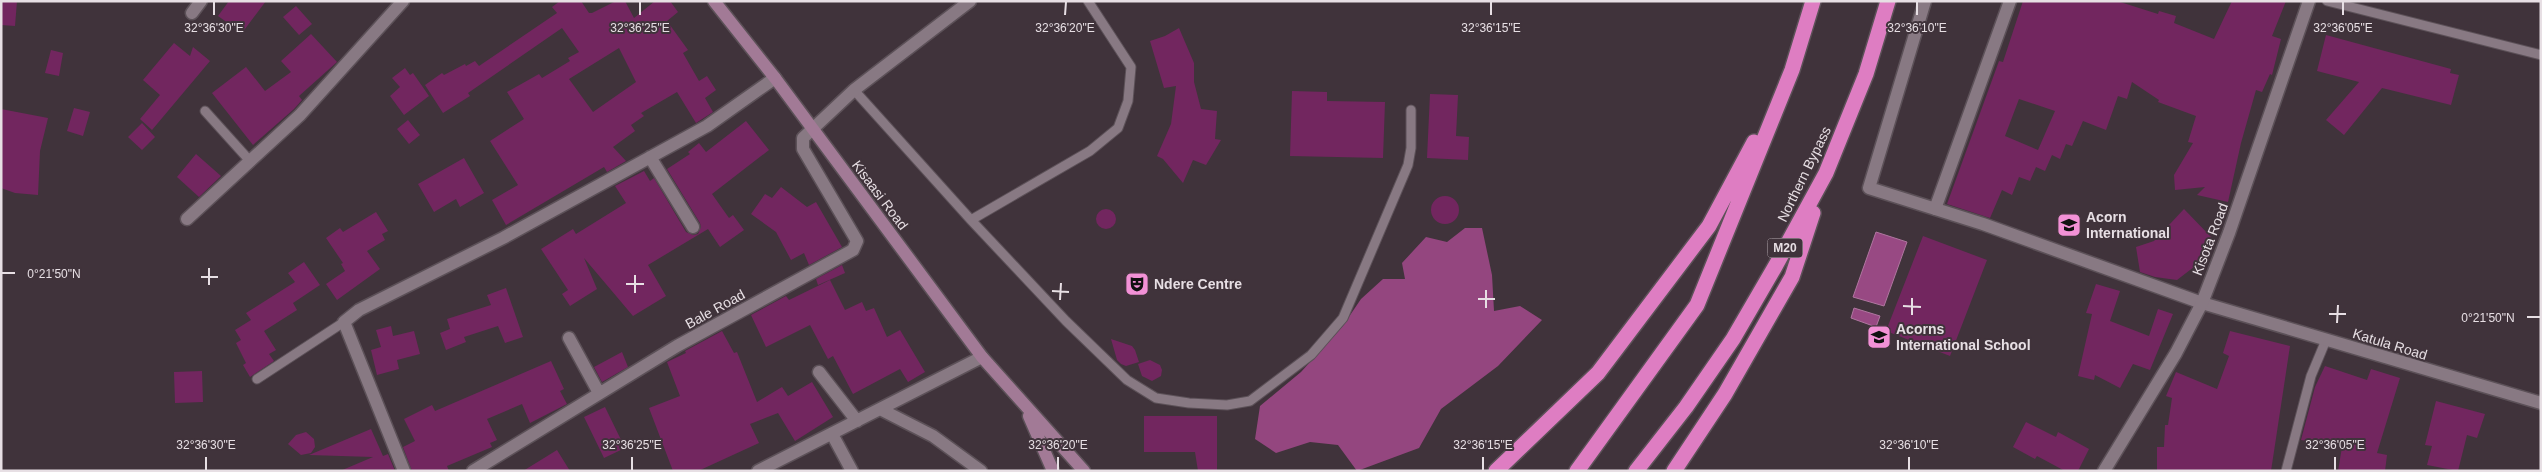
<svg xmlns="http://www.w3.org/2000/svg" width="2542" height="472" font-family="Arial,sans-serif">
  <rect width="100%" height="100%" fill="#40333b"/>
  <path fill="#94467f" d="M1465,228h17l10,47 2,36 26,-5 22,14 -44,46 -57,43 -22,39 -62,23 -19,-26 -28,-3 -34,11 -21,-14 5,-33 41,-34 41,-45 19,-28 22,-20h22l-3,-16 24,-26 21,5z"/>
  <path fill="#984983" stroke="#b076a0" d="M1876,232l31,10 -23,64 -31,-9z
    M1854,308l26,8 -4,11 -25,-9z"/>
  <path fill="#72265f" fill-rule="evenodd" d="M1,1h16l-2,25 -14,-1z
    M229,1h37l-24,32 -24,-17z
    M560,1h21l8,12h3l24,-12h9l9,17 21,-17h15l8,11 -11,9 21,29 -5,3 16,28 8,-5 9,14 -11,8 8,14 -17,11 -19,-31 -36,21 3,3 -13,9 4,6 -22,16 13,14 -19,11 -3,-5 -98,58 -14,-25 26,-15 -28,-44 34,-22 -17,-27 32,-18 3,4 28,-17 -2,-3 11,-6 -17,-24 -94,65 2,3 -27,17 -18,-28 17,-12 2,2 21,-11 1,2 9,-5 4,5 78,-53 -5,-6zM619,48l17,34 -43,30 -24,-33z
    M2023,1h94l41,13 1,-3 17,5 -2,7 40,16 18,-38h54l-14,35 9,3 -9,36 -2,-1 -8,18 -6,-2 -15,53 -13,59 -31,-7 8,-8 -30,3 -1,-15 19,-32 -5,-1 8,-26 -38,-14 1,-2 -27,-18 -5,17 -9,-3 -12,34 -23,-9 -11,25 -6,-2 -6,15 -8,-4 -7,16 -9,-4 -6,14 -11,-4 -7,18 -10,-5 -12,28 -43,-14 52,-143 4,1zM2019,99l36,12 -17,39 -33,-14z
    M296,6l16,18 -13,11 -16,-18z
    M1179,28l15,35v19l7,27 16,2 -2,28 6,1 -15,25 -13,-5 -10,23 -20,-24 -6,-3 14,-32 5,-38 -12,2 -14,-47 15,-5z
    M311,34l26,28 -38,34 3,4 -8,9 -41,36 -41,-52 34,-26 19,24 26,-19 -10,-11z
    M2326,35l125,34 -1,4 9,2 -8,30 -69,-17 -38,47 -18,-15 33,-38 -42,-11z
    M174,43l16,13 3,-9 17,14 -58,69 -12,-11 20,-24 -17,-15z
    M51,50l12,3 -4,23 -14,-3z
    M405,68l5,7 3,-2 16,23 -25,19 -14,-19 10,-9 -8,-9z
    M1292,91l35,1v9l58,1 -2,56 -93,-2z
    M1430,94l28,1 -2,41 13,1 -1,23 -41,-2z
    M74,108l16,4 -7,24 -16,-5z
    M1,109l47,9 -8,33 -2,44 -23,-2 -14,-5z
    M408,120l12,15 -11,9 -12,-15z
    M746,121l23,29 -57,44 17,24 4,-3 11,15 -24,17 -12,-18 -60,36 18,31 -33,20 -49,-58 13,31 -27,17 -8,-12 6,-4 -27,-41 32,-20 3,5 50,-31 -11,-17 29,-15 6,10 4,-3 32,54 7,3 5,-1 3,-7 -1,-4 -33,-54 23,-15 -2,-2 11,-9 7,9z
    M142,123l13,14 -13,13 -14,-13z
    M196,154l25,22 -22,21 -22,-20z
    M464,158l20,35 -24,14 -4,-8 -22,13 -16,-28z
    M781,187l26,20 9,-5 26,45 -33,18 -5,-12 -13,7 -15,-28 -25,-18 14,-20 7,4z
    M1431 210a14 14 0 1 1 28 0a14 14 0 1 1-28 0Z
    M1096 219a10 10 0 1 1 20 0a10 10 0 1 1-20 0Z
    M2184,209l27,28 -8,23 -26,20 -22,-3 -15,-5 -4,-25 18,-6z
    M376,212l12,19 -6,3 3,6 -18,11 13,18 -43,31 -11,-16 19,-13 -4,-7 2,-1 -17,-25 14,-10 3,4z
    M1923,236l64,24 -37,96 -64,-25z
    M304,262l16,23 -27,18 4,7 -33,21 12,19 -7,4 5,7 -24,16 -7,-12 3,-2 -10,-20 5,-3 -6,-10 16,-10 -5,-7 49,-31 -7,-9z
    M842,265l3,8 -27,12 -2,-6z
    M830,280l15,30 17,-8 4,9 8,-3 13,29 13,-7 25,42 -17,10 -8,-13 -47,25 -20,-38 -5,3 -18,-34 -44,22 -15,-32 35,-19 3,4z
    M2096,284l24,7 -10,30 39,15 9,-27 15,5 -23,56 -17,-6 -13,24 -25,-13 -1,5 -16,-4 14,-62 -6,-1z
    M506,288l17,49 -18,6 -7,-17 -34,11 2,5 -20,8 -6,-17 10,-4 -3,-10 44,-14 -4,-10z
    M391,326l2,10 21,-5 6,23 -23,6 2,9 -22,6 -6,-25 10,-3 -5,-17z
    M722,331l12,22 3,-1 20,50 25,-15 6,9 24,-14 21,35 -38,24 -17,-28 -28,11 9,19 -61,28h-25l-24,-63 31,-12 -13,-34 19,-9 -1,-2z
    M2230,331l60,15 -19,125h-114v-24h7l1,-22h3l4,-27 -6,-2 10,-24 41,17 12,-33 -6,-3z
    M1111,339l21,7 3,4 4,12 -13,4 -5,-2 -4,-4z
    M622,352l6,15 -26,15 -8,-15z
    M1150,360l10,5 2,5 -1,6 -9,5 -10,-5 -4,-12z
    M551,361l13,28 -4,2 7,13 -37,19 -8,-19 -35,15 10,21 -7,3 2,4 -45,19 2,5h-37l-9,-24 12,-6 -11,-22 28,-14 3,6z
    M2325,366l42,14 4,-11 29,9 -23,75 10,2 -2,16h-47l4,-24 -41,-7 14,-53z
    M202,371l1,31 -28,1 -1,-31z
    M2436,401l49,13 -8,24 -10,-3 -9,36 -31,-6 5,-19 -7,-1z
    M605,407l20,41 -21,10 -20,-41z
    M1144,416h73v55h-19l-3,-19h-51z
    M2026,422l30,15 2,-5 31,17 -11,22h-13l-28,-15 -2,3 -22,-12z
    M371,429l12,27 5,-2 7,17h-55l33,-14 -64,-2z
    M306,432l8,7 1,8 -4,6 -10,2 -13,-11 8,-9z
    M557,450l13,21h-47z"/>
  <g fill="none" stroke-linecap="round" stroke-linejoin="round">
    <g stroke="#5c5158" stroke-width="11">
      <path id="service" d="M2327,1l214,54
        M854,90l117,130 95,101 61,59 29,18 33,5 38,2 23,-4 61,-46 32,-37 65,-153 3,-17v-38
        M205,111l45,50
        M971,220l119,-69 28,-23 10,-27 3,-34 -43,-66
        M257,379l87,-57
        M2286,471l25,-95 15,-36"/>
    </g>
    <g stroke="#5c5158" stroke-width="15">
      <path id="minor" d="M1925,1l-56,187 114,36 219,79 339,100
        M192,13l9,-12
        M650,157l43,70
        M1935,209l75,-208
        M187,219l113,-104 103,-114
        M569,338l30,55
        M819,372l38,49
        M880,409l53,27 48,35
        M832,434l20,37
        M404,471l-60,-149 15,-12 144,-72 204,-112 68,-48
        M473,471l204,-125 176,-96 4,-9 -54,-92v-11l51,-48 116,-89
        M758,471l224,-114"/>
    </g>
    <g stroke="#5c5158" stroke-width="15">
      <path id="tertiary" d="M2104,471l72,-118 26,-50 27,-70 80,-232"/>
    </g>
    <g stroke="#5c5158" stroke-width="15">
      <path id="secondary" d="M714,1l61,77 207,279 102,114
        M1029,416l24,55"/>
    </g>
    <g stroke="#5c5158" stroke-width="18">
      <path id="motorway" d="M1496,471l102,-98 111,-147 45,-84
        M1577,471l120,-166 95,-235 21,-69
        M1636,471l50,-64 47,-68 43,-74 50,-92 40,-99 22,-73
        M1674,471l51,-77 67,-117 21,-64"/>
    </g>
    <use href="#service" stroke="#887983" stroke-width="9"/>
    <use href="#minor" stroke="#887983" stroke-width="12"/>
    <use href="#tertiary" stroke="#887983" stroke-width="12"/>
    <use href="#secondary" stroke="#a27a96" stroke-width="12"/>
    <use href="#motorway" stroke="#de7dc2" stroke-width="15"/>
  </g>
  <path fill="none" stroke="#e7dfe4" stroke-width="2" d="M214,15v-13M640,15v-13M1065,15l1,-13M1491,15v-13M1917,15v-13M2343,15v-13M2,273h13M201,277h17M626,284h18M209,285v-17M1052,291l17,1M635,293v-18M1478,299h17M1060,300l1,-17M1903,306l18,1M1486,308v-18M2329,314h17M1912,315v-17M2527,317h13M2337,323l1,-18M206,470v-13M632,470v-13M1058,470v-13M1483,470v-13M1909,470v-13M2335,470v-13"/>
  <defs>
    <g id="school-square" transform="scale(1.25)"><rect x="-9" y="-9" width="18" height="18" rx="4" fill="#f291d6" stroke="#40333b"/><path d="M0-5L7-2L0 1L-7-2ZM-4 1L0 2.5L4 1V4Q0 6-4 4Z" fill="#111"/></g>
    <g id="theatre-square" transform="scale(1.25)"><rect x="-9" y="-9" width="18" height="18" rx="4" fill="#f291d6" stroke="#40333b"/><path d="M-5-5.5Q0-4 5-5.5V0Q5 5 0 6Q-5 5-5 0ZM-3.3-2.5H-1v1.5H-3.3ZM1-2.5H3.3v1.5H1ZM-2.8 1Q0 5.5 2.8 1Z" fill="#111"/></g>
  </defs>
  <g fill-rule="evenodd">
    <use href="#school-square" x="2069" y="225"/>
    <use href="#theatre-square" x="1137" y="284"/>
    <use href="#school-square" x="1879" y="337"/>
  </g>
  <g text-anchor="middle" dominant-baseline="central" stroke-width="4" stroke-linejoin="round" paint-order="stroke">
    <rect fill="#40333b" stroke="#b5abb1" stroke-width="1" x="1767.5" y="238.5" width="35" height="19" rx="4"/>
    <g font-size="12" font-weight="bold" fill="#e7dfe4">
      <text x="1785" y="248">M20</text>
    </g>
    <g font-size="14" fill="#e7dfe4" stroke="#40333b">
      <text transform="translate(1804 174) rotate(-64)">Northern Bypass</text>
      <text transform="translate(880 195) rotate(53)">Kisaasi Road</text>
      <text transform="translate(2210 239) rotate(-69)">Kisota Road</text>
      <text transform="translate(715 309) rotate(-29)">Bale Road</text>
      <text transform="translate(2390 344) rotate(17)">Katula Road</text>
    </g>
    <g font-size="14" font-weight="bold" fill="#e7dfe4" stroke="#40333b" text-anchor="start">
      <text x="2086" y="217">Acorn<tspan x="2086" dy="16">International</tspan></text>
      <text x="1154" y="284">Ndere Centre</text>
      <text x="1896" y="329">Acorns<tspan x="1896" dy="16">International School</tspan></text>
    </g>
  </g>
  <g font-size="12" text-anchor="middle" fill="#e7dfe4" stroke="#40333b" stroke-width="4" stroke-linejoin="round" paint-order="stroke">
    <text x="214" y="32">32°36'30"E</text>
    <text x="640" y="32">32°36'25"E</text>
    <text x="1065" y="32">32°36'20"E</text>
    <text x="2343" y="32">32°36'05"E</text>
    <text x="1491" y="32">32°36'15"E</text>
    <text x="1917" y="32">32°36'10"E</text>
    <text x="54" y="278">0°21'50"N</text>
    <text x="2488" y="322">0°21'50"N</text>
    <text x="206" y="449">32°36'30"E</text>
    <text x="632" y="449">32°36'25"E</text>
    <text x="1058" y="449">32°36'20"E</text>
    <text x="1483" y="449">32°36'15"E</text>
    <text x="1909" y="449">32°36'10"E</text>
    <text x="2335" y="449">32°36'05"E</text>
  </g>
  <rect width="2542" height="472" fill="none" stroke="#e7dfe4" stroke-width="5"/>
</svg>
